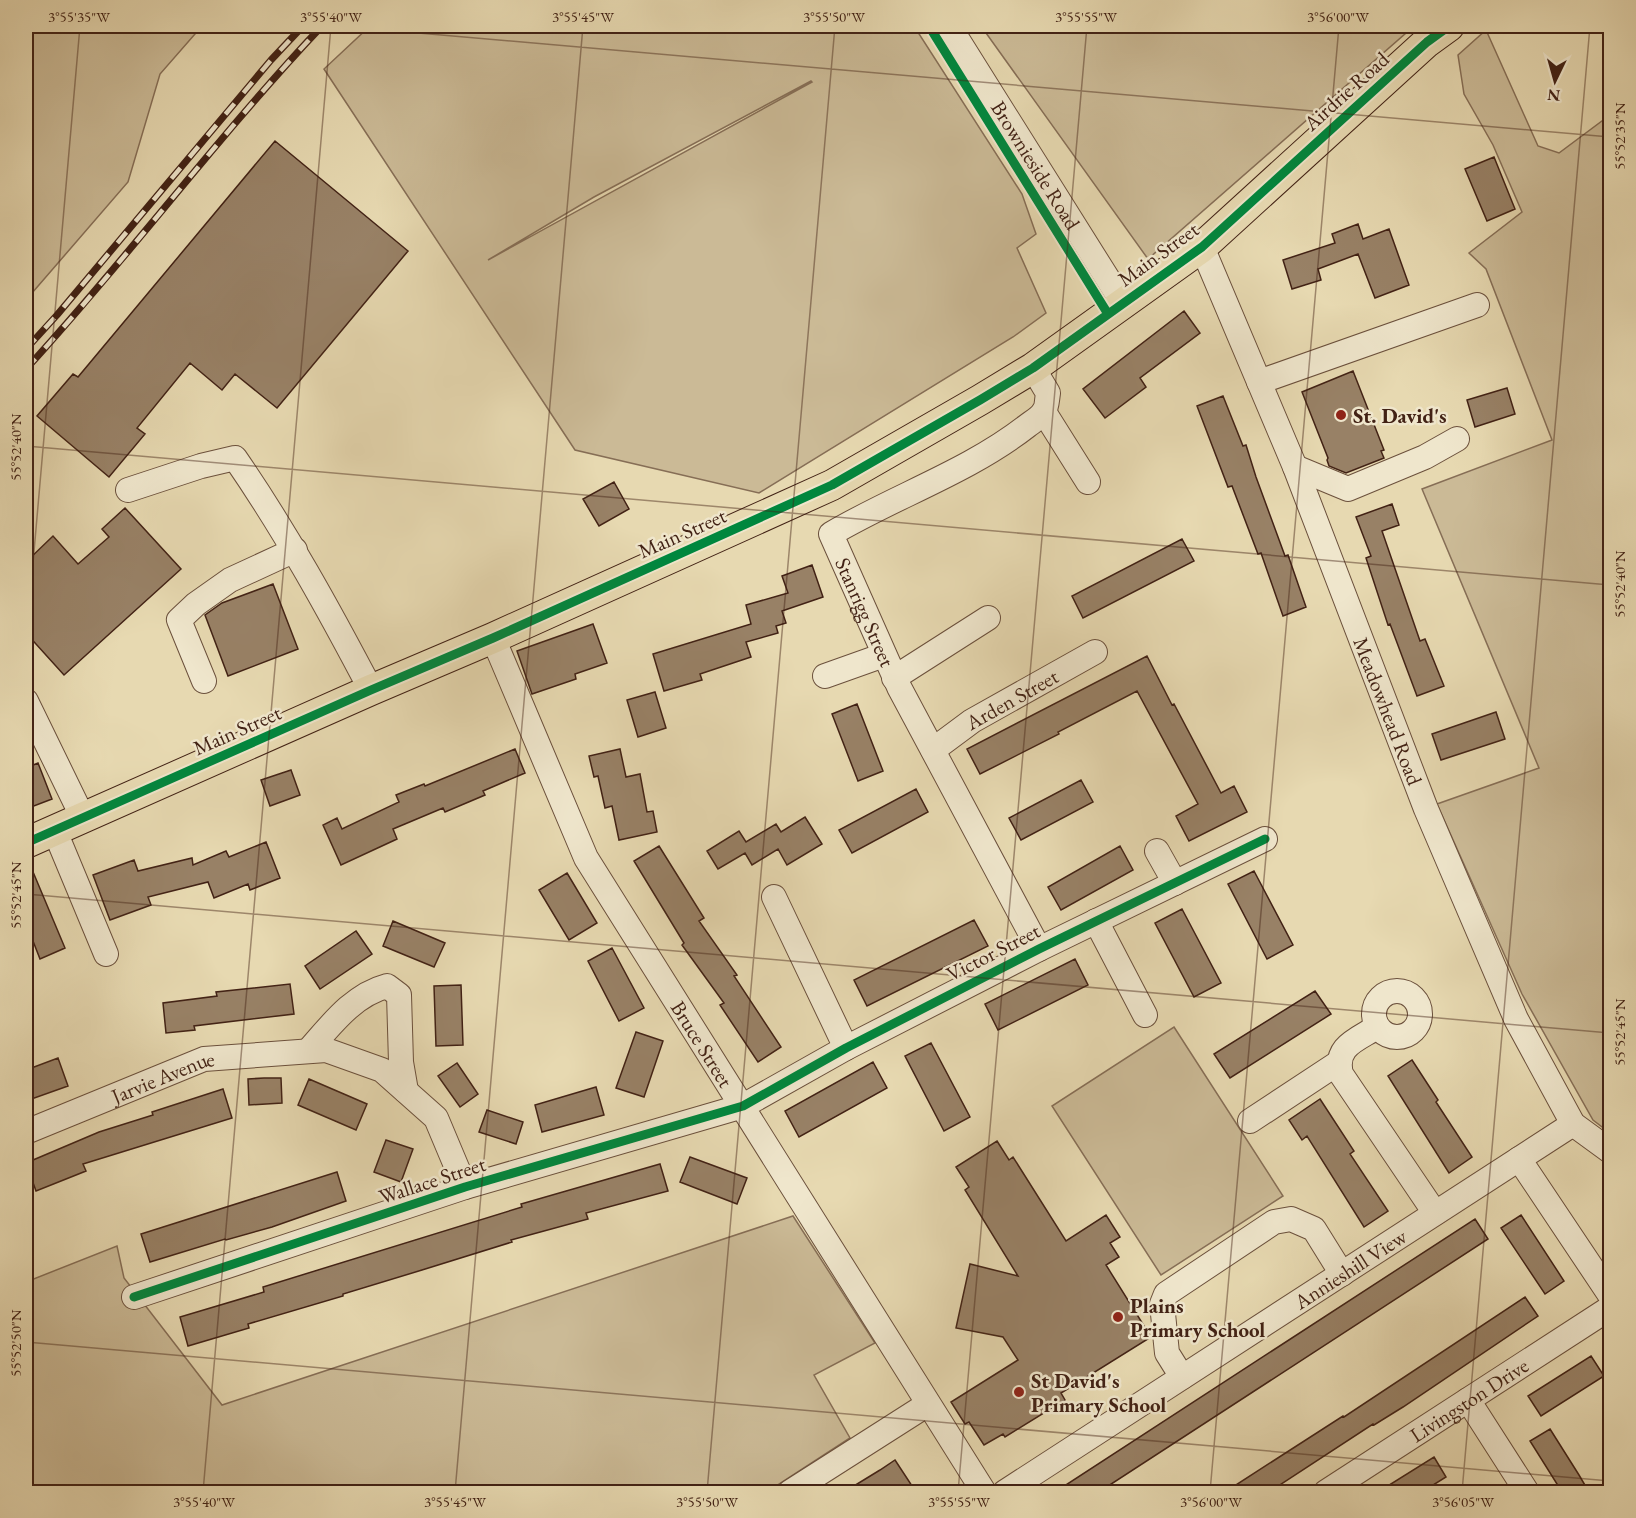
<svg xmlns="http://www.w3.org/2000/svg" width="1636" height="1518" font-family="'EB Garamond',serif">
  <rect width="100%" height="100%" fill="#e7d9b1"/>
  <filter id="stains"><feTurbulence type="fractalNoise" baseFrequency=".00333" numOctaves="4"/><feColorMatrix values="0 0 0 0 .2 0 0 0 0 .09 0 0 0 0 .02 0 0 0 .5 -.17"/></filter>
  <radialGradient id="worn" r=".72"><stop offset=".6" stop-color="#630" stop-opacity="0"/><stop offset="1" stop-color="#630" stop-opacity=".3"/></radialGradient>
  <path fill="#cbba96" stroke="#866e56" stroke-width="1.5" fill-rule="evenodd" d="M40,26h162l-42,48 -32,108 -102,118v-262z
    M370,26h544l108,168 14,40 -19,14 29,65 -33,24 -254,156 -184,-43 -251,-381zM811,81l1,1 -324,178 106,-63z
    M981,26h422l3,7 -258,226z
    M1486,30l52,116 21,7 51,-38v1018l-17,-13 -71,-126 -85,-190 102,-36 -117,-279 130,-49 -66,-171 -17,-16 53,-41 -29,-67 -29,-51 -6,-39z
    M1174,1027l109,169 -122,79 -109,-169z
    M793,1216l82,127 -61,32 36,63 -83,54h-741v-210l91,-36 7,32 98,127z"/>
  <path fill="#988166" stroke="#422215" stroke-width="1.5" d="M275,141l133,110 -131,157 -42,-34 -13,16 -32,-27 -53,65 8,6 -36,43 -72,-61 36,-42 5,3z
    M1494,157l21,52 -28,12 -22,-52z
    M1358,224l5,15 26,-10 20,56 -34,13 -17,-44 -40,15 3,11 -29,9 -9,-29 52,-17 -3,-9z
    M1184,311l16,22 -60,45 6,9 -41,31 -22,-29z
    M1353,371l31,79 -3,1 3,7 -38,15 -17,-7 -2,-6 1,-2 -26,-66z
    M1507,388l8,26 -40,13 -8,-27z
    M1223,396l20,50 3,-1 10,32 29,79 3,-1 18,52 -23,9 -22,-63 -3,1 -26,-68 -4,1 -31,-81z
    M614,482l15,27 -30,17 -16,-27z
    M1392,504l7,21 -17,6 38,110 5,-2 19,47 -27,10 -27,-72 -2,1 -22,-67 5,-2 -15,-39z
    M125,508l56,61 -117,106 -38,-42v-71l27,-26 25,28 31,-27 -7,-8z
    M1182,539l12,22 -111,57 -11,-22z
    M812,565l11,32 -41,14 4,12 -10,3 2,7 -32,9 5,15 -51,17 2,6 -38,11 -11,-37 98,-30 -5,-19 42,-12 -6,-17z
    M273,584l25,65 -70,27 -23,-61 17,-12z
    M593,624l14,39 -32,11 1,5 -44,15 -15,-43z
    M1147,656l25,49 2,-1 47,89 13,-7 13,26 -58,29 -13,-25 22,-12 -61,-113 -79,41 1,2 -79,40 -13,-25z
    M655,692l11,36 -28,9 -11,-37z
    M857,704l26,67 -25,10 -26,-67z
    M1496,712l9,27 -64,21 -9,-26z
    M515,749l10,24 -42,18 2,4 -40,17 -2,-4 -50,21 4,10 -56,26 -18,-40 14,-7 5,11 57,-27 -3,-7 28,-11 1,2z
    M620,749l6,28 14,-3 7,38 6,-1 4,21 -38,8 -7,-34 -7,2 -7,-32 -4,1 -5,-21z
    M38,763l14,36 -26,10v-41z
    M291,770l9,25 -30,11 -9,-26z
    M1081,780l12,22 -72,38 -12,-22z
    M916,789l12,23 -76,41 -13,-23z
    M805,817l17,27 -35,21 -9,-16 -26,16 -7,-12 -27,16 -11,-18 32,-20 7,11 30,-18 5,8z
    M266,842l14,36 -30,12 -2,-6 -34,14 -6,-16 -60,15 3,8 -41,15 -17,-45 41,-15 4,11 54,-13 1,7 33,-14 3,6z
    M659,846l45,72 -5,3 38,54 -3,1 47,71 -23,15 -38,-57 4,-2 -42,-58 2,-2 -50,-82z
    M1120,846l13,24 -72,40 -13,-23z
    M26,860h2l37,88 -25,11 -14,-36z
    M1254,871l39,74 -26,14 -39,-75z
    M567,873l30,50 -28,17 -30,-50z
    M1182,909l39,74 -27,14 -39,-74z
    M974,920l14,26 -121,60 -13,-26z
    M393,921l52,22 -11,24 -51,-21z
    M356,931l16,23 -52,35 -15,-23z
    M612,948l32,60 -25,13 -31,-60z
    M1075,959l13,26 -90,45 -13,-26z
    M290,984l4,30 -100,12 1,4 -29,3 -3,-30 54,-7 -1,-4z
    M461,985l2,60 -27,1 -2,-60z
    M1315,991l16,23 -101,64 -16,-24z
    M636,1032l27,9 -19,56 -28,-9z
    M931,1043l39,74 -26,14 -39,-75z
    M58,1058l10,28 -42,15v-31z
    M1412,1060l26,40 -2,2 36,55 -23,16 -61,-97z
    M873,1062l14,26 -88,49 -14,-26z
    M457,1063l21,31 -18,13 -22,-31z
    M264,1078h17l1,25 -33,2 -1,-26z
    M309,1079l58,25 -11,26 -58,-25z
    M596,1087l8,28 -62,17 -7,-27z
    M223,1089l9,29 -149,46 3,7 -50,20 -10,-28 73,-31 54,-17 -1,-3z
    M1320,1099l34,52 -4,3 38,57 -24,16 -57,-91 -5,4 -13,-20z
    M487,1110l36,12 -7,22 -37,-12z
    M386,1140l27,9 -12,33 -27,-10z
    M997,1141l12,19 4,-3 53,84 40,-26 14,22 -10,6 9,14 -13,8 45,72 -90,56 4,7 -60,37 -2,-3 -19,11 -15,-23 -4,2 -14,-22 67,-42 -15,-23 -47,-9 14,-64 48,12 -53,-86 4,-3 -13,-20z
    M690,1157l57,21 -10,26 -57,-22z
    M660,1164l8,27 -82,22 2,6 -77,21 1,2 -90,28 -79,24v2l-95,28 1,4 -61,18 -8,-29 84,-25 -1,-5 259,-80 -1,-3z
    M337,1172l9,29 -74,26 -46,13 -1,-1 -75,23 -9,-28z
    M1521,1215l43,66 -19,13 -44,-66z
    M1475,1219l13,20 -389,253h-44z
    M1525,1297l13,19 -135,91 -29,18 -1,-1 -104,68h-44l118,-76 1,1z
    M1591,1356l13,20 -63,40 -13,-20z
    M1550,1429l29,46 10,17h-27l-32,-51z
    M1434,1457l12,20 -24,15h-44z
    M895,1460l21,32h-72l36,-22z"/>
  <g fill="none" stroke-linecap="round" stroke-linejoin="round">
    <g stroke="#6b503c" stroke-width="26">
      <g id="minor">
        <path id="s1" d="M949,26l174,277"/>
        <path id="s2" d="M1202,247l93,220 131,342 90,210 57,105 37,27"/>
        <path id="s3" d="M1033,368l15,25c-1,6 -1,14 -4,18 -3,6 -12,11 -17,15 -59,46 -132,70 -196,108l68,153 140,262"/>
        <path d="M1259,382l218,-77"/>
        <path d="M1044,412l44,70"/>
        <path d="M1295,467l53,22 77,-32 32,-18"/>
        <path d="M128,490l73,-24 34,-8c51,74 94,152 136,232"/>
        <path id="s4" d="M493,638l93,220 398,634"/>
        <path d="M825,676l59,-21"/>
        <path d="M894,678l94,-60"/>
        <path d="M204,681l-25,-61 17,-16 34,-24 65,-30"/>
        <path d="M26,701l57,117"/>
        <path id="s5" d="M933,750l39,-29 123,-69"/>
        <path d="M54,829l52,125"/>
        <path d="M1157,851l18,32"/>
        <path d="M774,897l72,151"/>
        <path d="M1096,921l49,94"/>
        <circle cx="1397" cy="1014" r="23"/>
        <path d="M1377,1027c-20,13 -43,19 -36,47l94,139"/>
        <path d="M308,1051c23,-26 45,-56 79,-65l12,9 2,67 5,29"/>
        <path d="M1250,1121l88,-58"/>
        <path id="s6" d="M26,1132l178,-73 122,-9 56,20 54,48 29,69"/>
        <path d="M1519,1159l91,136"/>
        <path d="M134,1297l331,-110 278,-81 103,-58 193,-99 226,-110"/>
        <path d="M1182,1377l-15,-24 -5,-49 4,-10 108,-72 17,-3 23,10 28,45"/>
        <path d="M1468,1400l59,92"/>
        <path d="M790,1492l138,-88"/>
        <path id="s7" d="M1005,1492l568,-368"/>
        <path id="s8" d="M1326,1492l284,-184"/>
      </g>
    </g>
    <g stroke="#422215" stroke-width="32">
      <path id="major" d="M26,843l345,-153 122,-52 339,-153 148,-85 53,-32 169,-121 225,-205 22,-16"/>
    </g>
    <use href="#minor" stroke="#efe6cc" stroke-width="24"/>
    <use href="#major" stroke="#e7d9b1" stroke-width="30"/>
    <g stroke="#422215" stroke-width="7">
      <path id="rail" d="M26,349l31,-34 214,-255 32,-34
        M26,369c102,-111 192,-233 296,-343"/>
    </g>
    <use href="#rail" stroke="#efe6cc" stroke-width="4.5" stroke-dasharray="14" stroke-linecap="butt"/>
    <g stroke="#efe6cc" stroke-width="13">
      <path id="cycleway" d="M929,26l179,288
        M26,843l345,-153 122,-52 339,-153 148,-85 53,-32 169,-121 225,-205 22,-16
        M134,1297l331,-110 278,-81 103,-58 193,-99 226,-110"/>
    </g>
    <use href="#cycleway" stroke="#00873e" stroke-width="9"/>
  </g>
  <path fill="none" stroke="#422215" stroke-width="1.5" stroke-opacity="0.45" d="M338,26l1272,111M26,446l1584,139M26,643l54,-617M26,894l1584,139M26,1342l1584,139M203,1492l128,-1466M455,1492l128,-1466M707,1492l128,-1466M958,1492l129,-1466M1210,1492l129,-1466M1462,1492l128,-1466"/>
  <g fill="#8f2418" stroke="#efe6cc" stroke-width="2">
    <circle cx="1341" cy="415" r="6"/>
    <circle cx="1118" cy="1317" r="6"/>
    <circle cx="1019" cy="1392" r="6"/>
  </g>
  <g text-anchor="middle" dominant-baseline="central" stroke-width="5" stroke-linejoin="round" paint-order="stroke">
    <g font-size="21" fill="#422215" stroke="#efe6cc">
      <text transform="translate(1346 91) rotate(-42)">Airdrie Road</text>
      <text stroke="none"><textPath href="#s1" startOffset="164">Brownieside Road</textPath></text>
      <text transform="translate(1158 254) rotate(-36)">Main Street</text>
      <text transform="translate(682 533) rotate(-24)">Main Street</text>
      <text stroke="none"><textPath href="#s3" startOffset="380">Stanrigg Street</textPath></text>
      <text stroke="none"><textPath href="#s5" startOffset="94">Arden Street</textPath></text>
      <text stroke="none"><textPath href="#s2" startOffset="500">Meadowhead Road</textPath></text>
      <text transform="translate(237 730) rotate(-24)">Main Street</text>
      <text transform="translate(993 952) rotate(-27)">Victor Street</text>
      <text stroke="none"><textPath href="#s4" startOffset="458">Bruce Street</textPath></text>
      <text stroke="none"><textPath href="#s6" startOffset="148">Jarvie Avenue</textPath></text>
      <text transform="translate(432 1180) rotate(-18)">Wallace Street</text>
      <text stroke="none"><textPath href="#s7" startOffset="411">Annieshill View</textPath></text>
      <text stroke="none"><textPath href="#s8" startOffset="170">Livingston Drive</textPath></text>
    </g>
    <g font-size="21" font-weight="bold" fill="#422215" stroke="#efe6cc" text-anchor="start">
      <text x="1353" y="415">St. David's</text>
      <text x="1130" y="1305">Plains<tspan x="1130" dy="24">Primary School</tspan></text>
      <text x="1031" y="1380">St David's<tspan x="1031" dy="24">Primary School</tspan></text>
    </g>
  </g>
  <rect width="1636" height="1518" fill="none" stroke="#e7d9b1" stroke-width="66"/>
  <g transform="translate(1555 81) rotate(185)" stroke="#efe6cc" stroke-width="4.5" paint-order="stroke">
  <path d="M0-4.5L10 22L0 15L-10 22Z" fill="#422215"/>
  <text y="-9" font-size="16" font-weight="bold" text-anchor="middle" fill="#422215">N</text>
  </g>
  <rect x="33" y="33" width="1570" height="1452" fill="none" stroke="#422215" stroke-width="2"/>
  <g font-size="15" text-anchor="middle" fill="#422215">
    <text x="79" y="22">3°55'35"W</text>
    <text x="331" y="22">3°55'40"W</text>
    <text x="583" y="22">3°55'45"W</text>
    <text x="834" y="22">3°55'50"W</text>
    <text x="1086" y="22">3°55'55"W</text>
    <text x="1338" y="22">3°56'00"W</text>
    <text transform="translate(1620 136) rotate(-90)" y="5">55°52'35"N</text>
    <text transform="translate(16 447) rotate(-90)" y="5">55°52'40"N</text>
    <text transform="translate(1620 584) rotate(-90)" y="5">55°52'40"N</text>
    <text transform="translate(16 895) rotate(-90)" y="5">55°52'45"N</text>
    <text transform="translate(1620 1032) rotate(-90)" y="5">55°52'45"N</text>
    <text transform="translate(16 1343) rotate(-90)" y="5">55°52'50"N</text>
    <text x="204" y="1507">3°55'40"W</text>
    <text x="455" y="1507">3°55'45"W</text>
    <text x="707" y="1507">3°55'50"W</text>
    <text x="959" y="1507">3°55'55"W</text>
    <text x="1211" y="1507">3°56'00"W</text>
    <text x="1463" y="1507">3°56'05"W</text>
  </g>
  <rect width="100%" height="100%" filter="url(#stains)"/>
  <rect width="100%" height="100%" fill="url(#worn)"/>
</svg>
